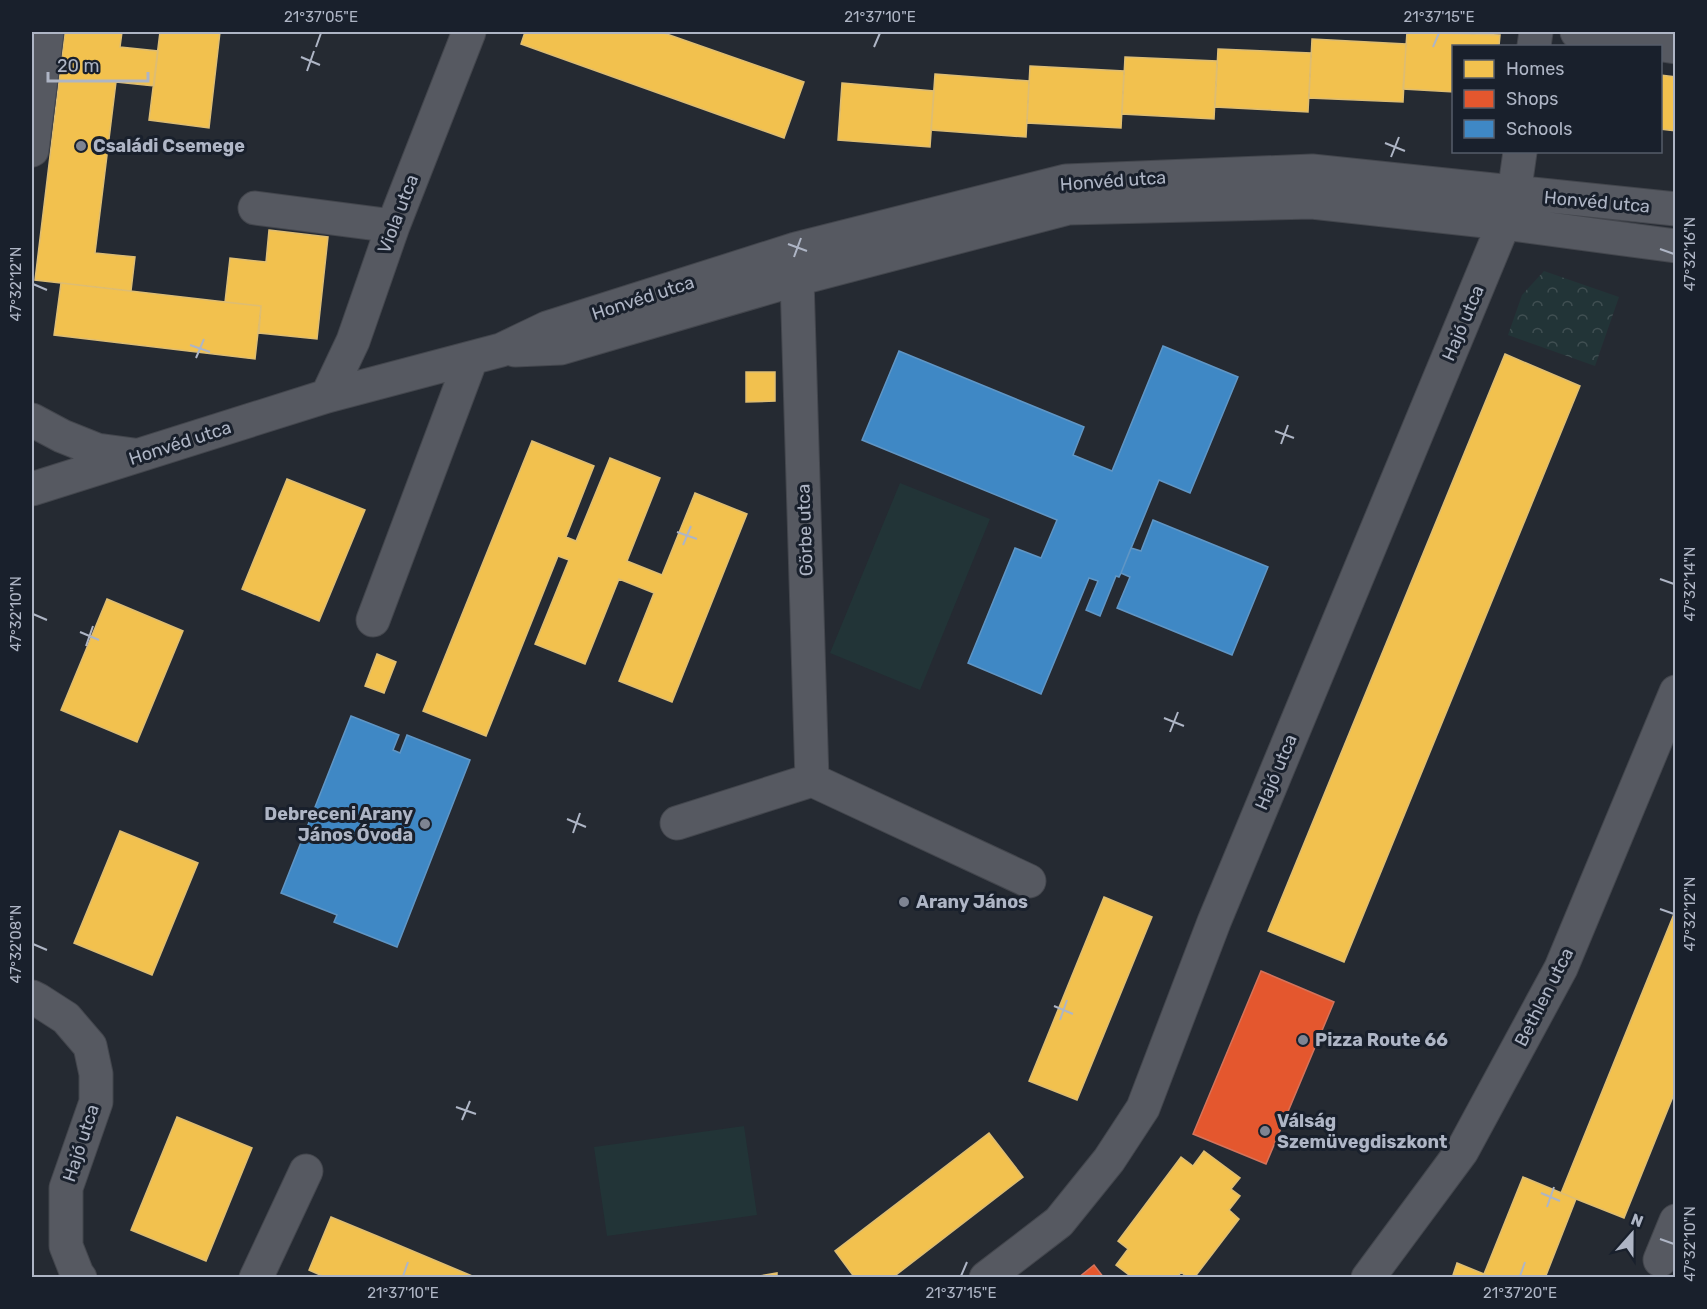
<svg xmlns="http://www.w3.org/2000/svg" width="1707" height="1309" font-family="Rubik,sans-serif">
  <defs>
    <pattern id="park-crowns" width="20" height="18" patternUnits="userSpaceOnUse" patternTransform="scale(1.5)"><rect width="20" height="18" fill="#223437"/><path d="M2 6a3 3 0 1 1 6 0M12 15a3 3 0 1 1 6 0" fill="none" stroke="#404f52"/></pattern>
  </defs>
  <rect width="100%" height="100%" fill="#252a32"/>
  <path fill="url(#park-crowns)" d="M1544,271l75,26 -24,69 -87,-31 14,-40z"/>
  <path fill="#223437" d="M900,483l90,36 -70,171 -90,-37z
    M744,1126l13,89 -150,21 -13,-89z"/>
  <path fill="#f2c14e" stroke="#debd72" stroke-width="1.5" d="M65,32h57l-2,15 38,4 -4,35 -38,-4 -21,171 40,4 -4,34 -96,-11z
    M160,32h60l-11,96 -60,-8z
    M525,32h136l143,50 -20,56 -263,-94z
    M1407,32l93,3 -1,11h-45v46l-51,-3z
    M1312,39l94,5 -3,58 -94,-4z
    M1218,49l93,4 -3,59 -93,-5z
    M1125,57l92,4 -3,58 -92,-5z
    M1030,66l94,5 -3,57 -94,-5z
    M935,74l94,7 -3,56 -95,-7z
    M1660,75l16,2v54l-16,-2z
    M842,83l92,8 -4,56 -92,-7z
    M269,230l59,7 -11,102 -58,-6 2,-27 -36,-4 5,-44 36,4z
    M61,283l200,23 -6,53 -201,-24z
    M1505,354l75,32 -236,576 -76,-31z
    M746,372h29v29l-29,1z
    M532,441l62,25 -28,71 10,4 34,-83 50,20 -33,83 35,14 33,-82 52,21 -75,188 -53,-21 35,-88 -35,-14 -34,85 -50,-20 34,-84 -11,-4 -72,180 -63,-25z
    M287,479l78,31 -46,111 -77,-32z
    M107,599l76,32 -46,111 -76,-32z
    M377,654l19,8 -12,31 -19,-7z
    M120,831l78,32 -46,112 -78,-32z
    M1104,897l48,20 -75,183 -48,-19z
    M1676,909v180l-52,129 -63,-25z
    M177,1117l75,31 -46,113 -75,-31z
    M989,1133l34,44 -131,101h-37l-20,-27z
    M1204,1151l36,27 -9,11 9,7 -11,14 10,9 -45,59h-6l-7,-6 -4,6h-44l-17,-13 12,-16 -10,-8 63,-84 12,9z
    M1523,1177l53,22 -31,79h-53l-8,-4z
    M331,1217l46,19 100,42h-150l-18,-8z
    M1457,1263l27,11 8,4h-40z
    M777,1273v5h-30z"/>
  <path fill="#e4572e" stroke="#d4735b" stroke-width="1.5" d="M1261,971l73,31 -68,162 -73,-30z
    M1094,1265l10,13h-26z"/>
  <path fill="#3f88c5" stroke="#6096c5" stroke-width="1.5" d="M1163,346l75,31 -48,116 -31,-13 -38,93 -2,4 -3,-1 -16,40 -14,-6 12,-29 -9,-3 -48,116 -73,-31 47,-115 26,10 16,-38 -195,-80 37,-89 185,76 -11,28 39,16z
    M1153,520l115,47 -36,88 -115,-47 13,-31 -9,-4 10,-25 10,3z
    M351,716l48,19 -6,15 7,3 7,-18 63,25 -73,187 -63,-25 3,-7 -56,-22z"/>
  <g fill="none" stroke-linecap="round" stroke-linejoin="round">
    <g stroke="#43464d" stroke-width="35">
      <path id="minor" d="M1577,32l99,15
        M1534,46l2,-14
        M32,150l15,-118
        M255,208l138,18
        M797,279l15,501
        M515,350l46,-2 236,-69 271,-71 244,-6 192,21 172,23
        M327,396l26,-55 40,-115 76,-194
        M32,420l30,16 35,14 37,5
        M32,489l295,-93 174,-46 46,-22 249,-79 270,-68 246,-10 364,38
        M373,620l98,-261
        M677,823l135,-43 217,101
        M32,997l6,3 28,18 24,28 6,28v28l-30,86v58l11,28 3,4
        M1660,1260l16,-39
        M256,1278l50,-107
        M986,1278l73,-56 50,-62 34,-52 71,-186 290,-699 10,-29 6,-42
        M1368,1278l94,-127 99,-183 115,-276"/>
    </g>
    <use href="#minor" stroke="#565961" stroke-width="33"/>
  </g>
  <path fill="none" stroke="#aeb5c5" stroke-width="2" d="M316,47l5,-14M874,47l6,-14M1433,47l6,-14M301,57l19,8M307,71l7,-20M1385,143l20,8M1391,157l8,-20M788,244l19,7M1660,249l14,5M794,257l7,-19M33,284l14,6M190,345l20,7M196,358l8,-19M1275,431l19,7M1281,444l7,-19M677,532l20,7M683,545l8,-19M1660,579l14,5M33,614l14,6M80,632l19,8M86,646l7,-20M1164,718l20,8M1170,732l8,-20M567,819l19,8M573,833l7,-20M1660,909l14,5M33,944l14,6M1054,1006l19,8M1060,1020l7,-20M456,1107l20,7M462,1120l8,-19M1541,1193l19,8M1547,1207l7,-20M1660,1239l14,5M403,1276l5,-14M961,1276l6,-14M1520,1276l5,-14"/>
  <g fill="#7e8492" stroke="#19202c" stroke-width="2">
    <circle cx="81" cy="146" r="6"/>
    <circle cx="425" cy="824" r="6"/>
    <circle cx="904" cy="902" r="6"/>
    <circle cx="1303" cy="1040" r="6"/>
    <circle cx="1265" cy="1131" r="6"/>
  </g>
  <g text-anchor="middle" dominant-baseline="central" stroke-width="6" stroke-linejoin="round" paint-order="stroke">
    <g font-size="18" font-weight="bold" fill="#aeb5c5" stroke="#19202c" text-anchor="start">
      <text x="93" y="146">Családi Csemege</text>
      <text x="413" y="814" text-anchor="end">Debreceni Arany<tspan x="413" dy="21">János Óvoda</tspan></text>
      <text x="916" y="902">Arany János</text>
      <text x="1315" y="1040">Pizza Route 66</text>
      <text x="1277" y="1121">Válság<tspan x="1277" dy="21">Szemüvegdiszkont</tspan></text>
    </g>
    <g font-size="18" fill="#aeb5c5" stroke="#19202c">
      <text transform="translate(1113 181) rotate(-4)">Honvéd utca</text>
      <text transform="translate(1597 202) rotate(5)">Honvéd utca</text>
      <text transform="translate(398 214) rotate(-69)">Viola utca</text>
      <text transform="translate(643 298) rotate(-18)">Honvéd utca</text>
      <text transform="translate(1463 323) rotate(-67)">Hajó utca</text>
      <text transform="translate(180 443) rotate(-18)">Honvéd utca</text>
      <text transform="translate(805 530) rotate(-92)">Görbe utca</text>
      <text transform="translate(1276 772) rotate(-67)">Hajó utca</text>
      <text transform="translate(1544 997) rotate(-63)">Bethlen utca</text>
      <text transform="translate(81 1143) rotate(-72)">Hajó utca</text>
    </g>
  </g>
  <rect width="1707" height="1309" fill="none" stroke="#19202c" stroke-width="66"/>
  <rect x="1452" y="45" width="210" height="108" fill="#19202c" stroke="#555c69" stroke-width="1.5"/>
  <rect x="1464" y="60" width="30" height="18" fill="#f2c14e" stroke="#555c69" stroke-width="1.5"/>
  <text x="1506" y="75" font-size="18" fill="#aeb5c5">Homes</text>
  <rect x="1464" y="90" width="30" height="18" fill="#e4572e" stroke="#555c69" stroke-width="1.5"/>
  <text x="1506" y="105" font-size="18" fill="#aeb5c5">Shops</text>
  <rect x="1464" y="120" width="30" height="18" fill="#3f88c5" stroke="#555c69" stroke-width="1.5"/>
  <text x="1506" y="135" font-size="18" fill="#aeb5c5">Schools</text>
  <g transform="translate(1632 1234) rotate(21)" stroke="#19202c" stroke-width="4.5" paint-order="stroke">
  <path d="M0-4.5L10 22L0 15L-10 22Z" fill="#aeb5c5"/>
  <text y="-9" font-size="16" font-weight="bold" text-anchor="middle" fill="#aeb5c5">N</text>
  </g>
  <path d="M48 72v9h100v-9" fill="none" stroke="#aeb5c5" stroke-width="3"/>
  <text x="57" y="72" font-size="18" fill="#aeb5c5" stroke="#19202c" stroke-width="4.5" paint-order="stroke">20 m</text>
  <rect x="33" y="33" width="1641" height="1243" fill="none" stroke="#aeb5c5" stroke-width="2"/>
  <g font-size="15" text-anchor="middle" fill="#aeb5c5">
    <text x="321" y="22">21°37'05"E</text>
    <text x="880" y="22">21°37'10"E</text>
    <text x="1439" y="22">21°37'15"E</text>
    <text transform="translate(1690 254) rotate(-90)" y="5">47°32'16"N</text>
    <text transform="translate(16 284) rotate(-90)" y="5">47°32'12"N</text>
    <text transform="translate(1690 584) rotate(-90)" y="5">47°32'14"N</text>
    <text transform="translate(16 614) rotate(-90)" y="5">47°32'10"N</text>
    <text transform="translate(1690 914) rotate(-90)" y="5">47°32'12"N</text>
    <text transform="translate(16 944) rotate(-90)" y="5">47°32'08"N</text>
    <text transform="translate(1690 1244) rotate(-90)" y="5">47°32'10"N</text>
    <text x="403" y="1298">21°37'10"E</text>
    <text x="961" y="1298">21°37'15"E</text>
    <text x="1520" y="1298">21°37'20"E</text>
  </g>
</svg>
